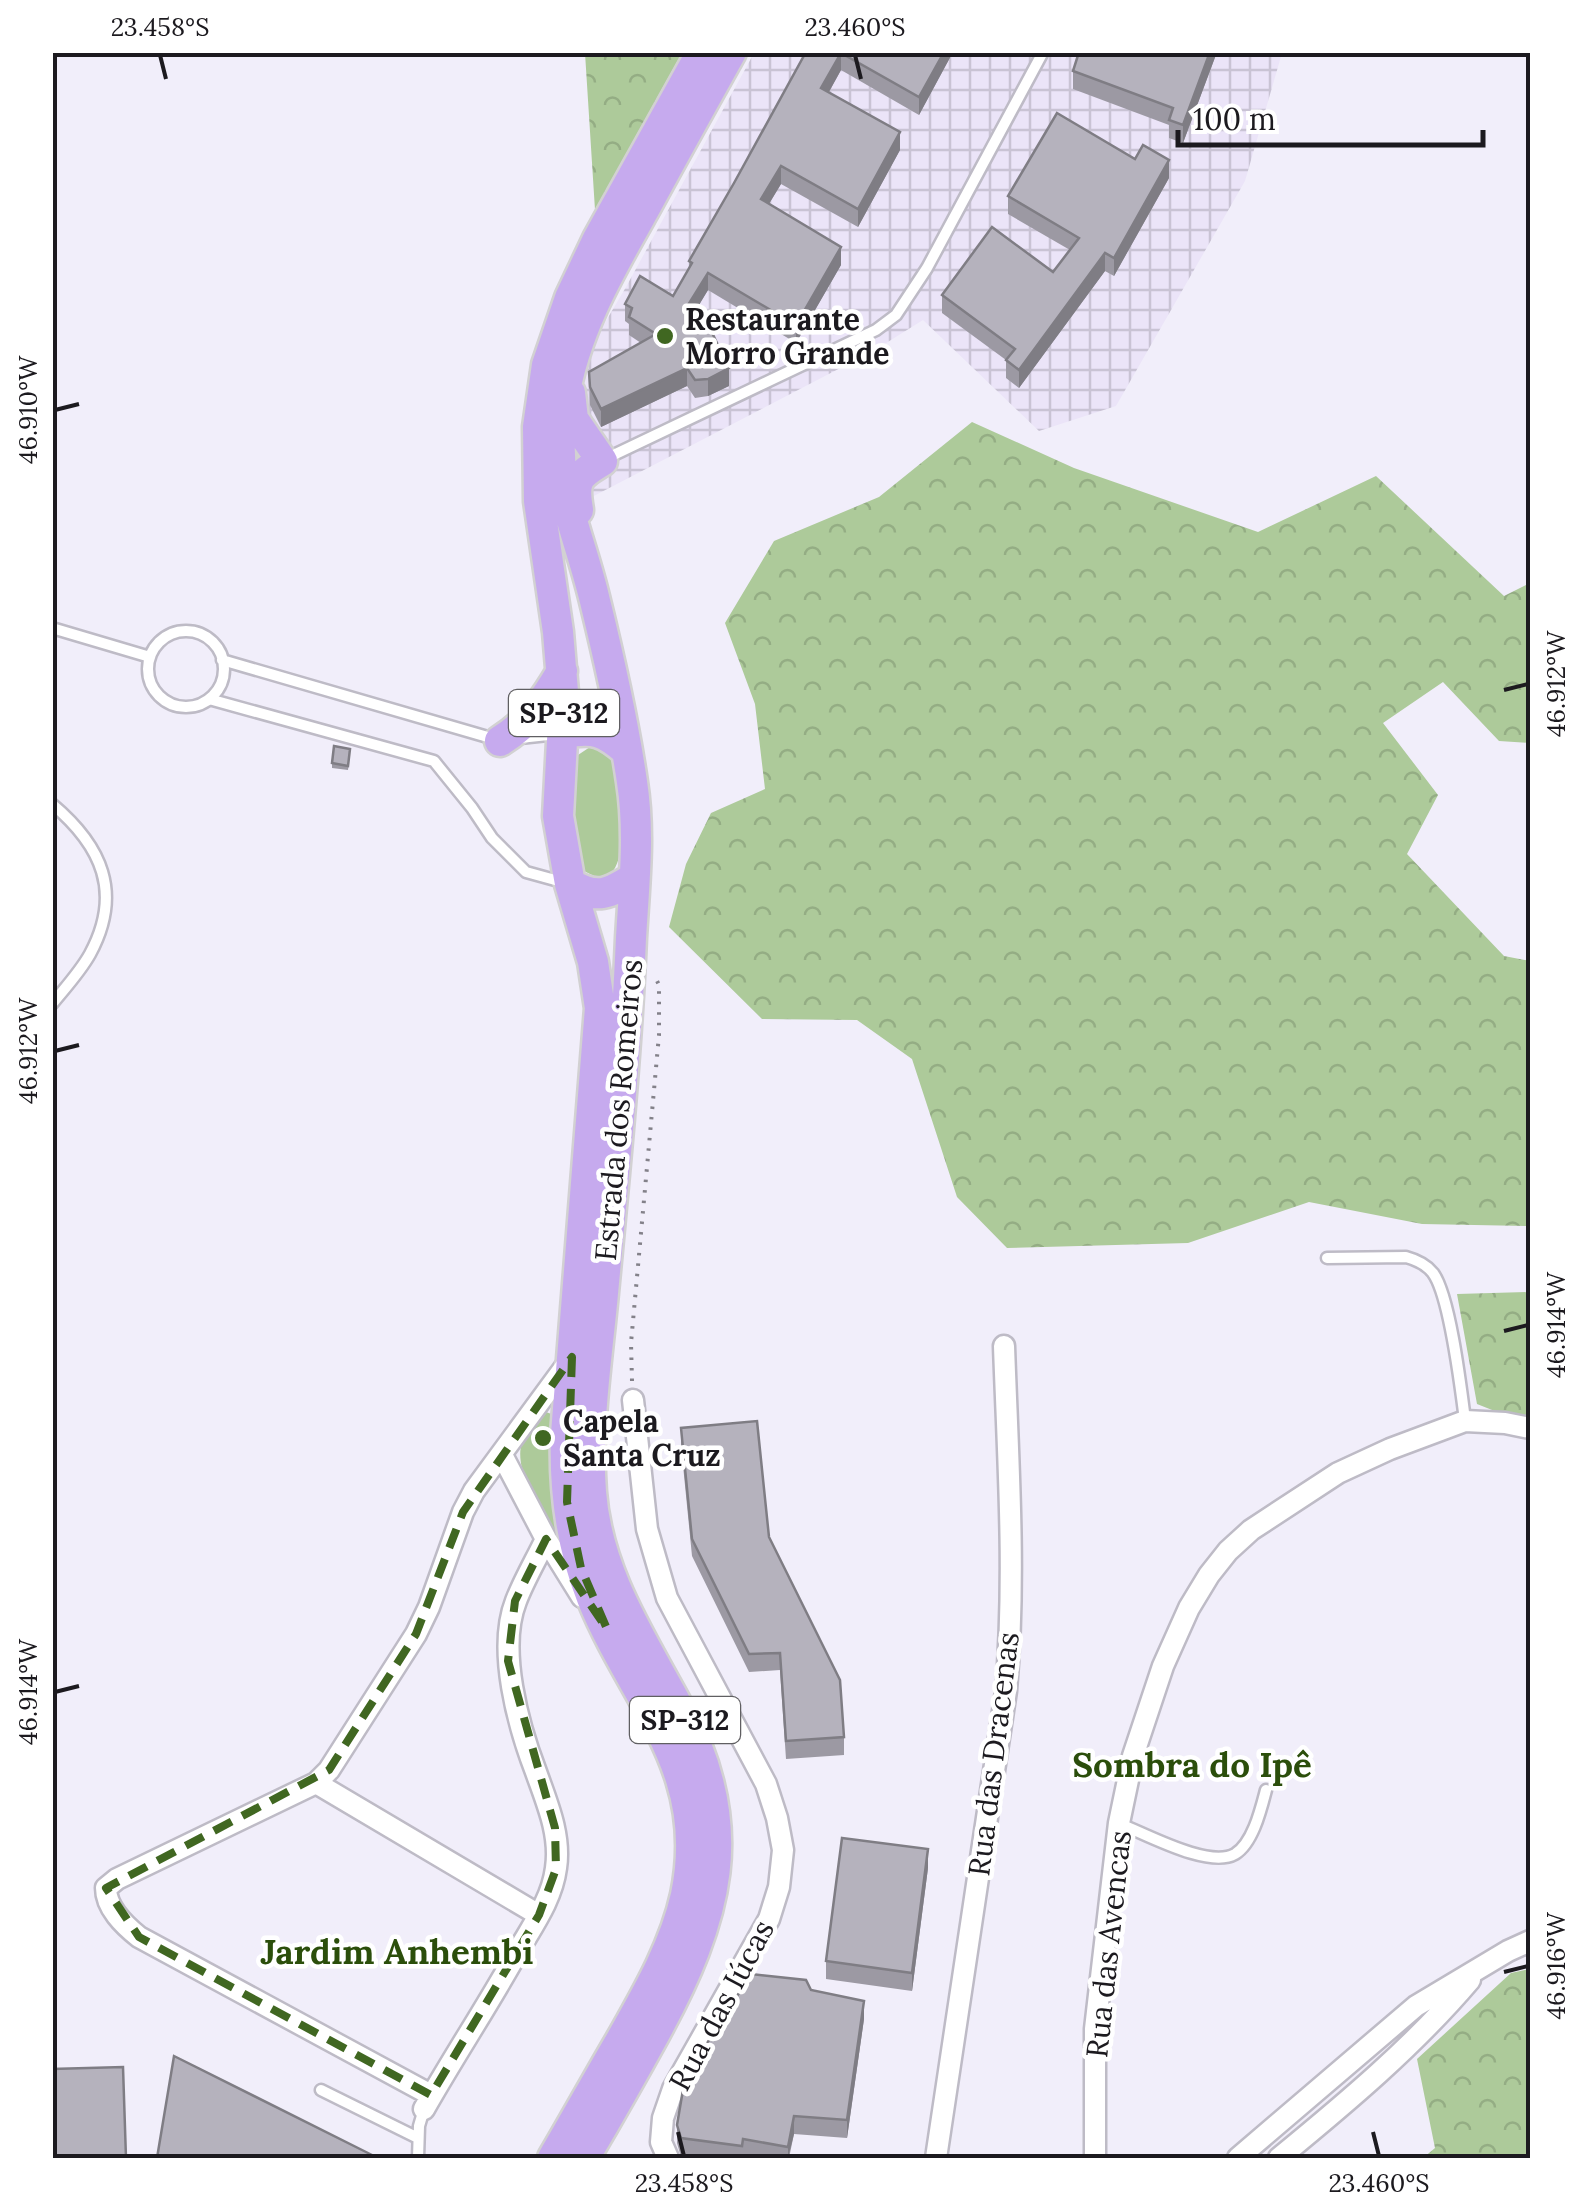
<svg xmlns="http://www.w3.org/2000/svg" width="1583" height="2211" font-family="Lora,serif">
  <defs>
    <pattern id="industrial-grid" width="8" height="8" patternUnits="userSpaceOnUse" patternTransform="scale(2.5)"><rect width="8" height="8" fill="#ebe4f8"/><path d="M0 4h8M4 0v8" fill="none" stroke="#c9c3d4"/></pattern>
    <pattern id="forest-crowns" width="20" height="18" patternUnits="userSpaceOnUse" patternTransform="scale(2.5)"><rect width="20" height="18" fill="#adca9a"/><path d="M2 6a3 3 0 1 1 6 0M12 15a3 3 0 1 1 6 0" fill="none" stroke="#94ad84"/></pattern>
  </defs>
  <rect width="100%" height="100%" fill="#f1eefa"/>
  <path fill="url(#industrial-grid)" d="M754,53h528l-37,128 -129,225 -77,25 -116,-111 -48,30 -287,149 -8,-134 46,-78z"/>
  <path fill="#adca9a" d="M590,747h8l15,11c5,27 17,90 0,113 -4,5 -7,6 -13,8l-16,-8c-14,-37 -15,-78 -6,-116z
    M546,1412l8,3 14,154c-14,-27 -57,-97 -46,-126 4,-10 16,-24 24,-31z"/>
  <path fill="url(#forest-crowns)" d="M585,53h97l-87,157z
    M972,422l102,46 184,64 118,-56 128,120 26,-13v160l-31,-2 -56,-59 -60,41 55,72 -31,59 97,102 26,5v265l-108,-2 -113,-22 -121,41 -181,5 -50,-51 -45,-138 -55,-39 -95,-1 -93,-92 17,-63 25,-51 54,-24 -10,-85 -30,-81 49,-82 105,-44z
    M1530,1292v133l-53,-21 -20,-110z
    M1530,1969v189h-107l12,-10 -18,-89 94,-86z"/>
  <g fill="none" stroke-linecap="round" stroke-linejoin="round">
    <g stroke="#bebbc6" stroke-width="15">
      <path id="lane" d="M603,460l273,-130 20,-15 31,-47 116,-216
        M52,628l98,29
        M148 669a38 38 0 1 1 76 0a38 38 0 1 1-76 0Z
        M222,660l276,80
        M209,699l225,62 38,47 20,30 34,34 40,11
        M520,738l37,-4
        M52,804c50,42 71,89 38,150 -10,18 -25,34 -38,50
        M1327,1258l79,-1c11,3 20,7 27,16 17,23 28,116 32,147
        M1120,1824c26,10 89,45 115,30 18,-11 26,-45 31,-64
        M321,2090l97,48
        M418,2158l1,-32 5,-17"/>
    </g>
    <g stroke="#bebbc6" stroke-width="25">
      <path id="street" d="M633,1400l14,129 20,69 99,186 11,34 6,32 -4,37 -10,32 -96,170 -10,29 -2,24 7,16
        M502,1455l44,84 36,58
        M316,1783l223,132
        M431,2095l-292,-158c-15,-12 -33,-29 -33,-49l11,-9 199,-96 13,-13 87,-136 13,-27 34,-95 11,-21 97,-132
        M424,2109c30,-53 64,-104 94,-158 15,-26 34,-52 38,-83 5,-33 -9,-65 -20,-96 -18,-47 -39,-123 -20,-171 8,-21 20,-41 30,-62
        M936,2158l70,-467c10,-115 2,-230 -2,-345
        M1095,2158v-129l24,-206 14,-67 30,-90 26,-58 20,-33 19,-24 23,-21 87,-57 52,-24 75,-28 40,2 25,5
        M1238,2158l178,-152 92,-55 22,-10
        M1279,2158c67,-55 135,-112 191,-178"/>
    </g>
    <g stroke="#d2d1d2" stroke-width="35">
      <path id="primary" d="M570,393l3,26 29,42c-25,15 -29,19 -24,49
        M563,733c31,-5 40,-3 64,18
        M500,741c29,-18 45,-41 62,-70
        M570,884c28,16 38,10 64,-6
        M553,2158c23,-39 45,-79 68,-118 26,-46 54,-94 65,-145 26,-127 -51,-191 -94,-297 -21,-53 -28,-107 -26,-164l34,-426 -7,-46 -23,-78 -12,-68 6,-112 -6,-72 -19,-131 -1,-74 9,-62 23,-67 28,-59 104,-187
        M584,2158c24,-41 48,-83 71,-125 62,-114 89,-206 23,-326 -37,-69 -81,-134 -87,-215 -5,-66 6,-134 12,-199 11,-119 23,-237 28,-355 3,-52 9,-105 1,-156 -9,-62 -23,-124 -38,-185 -18,-74 -44,-115 -31,-195 11,-71 47,-132 82,-194 28,-52 57,-104 86,-156"/>
    </g>
    <path stroke="#838189" stroke-width="4" stroke-dasharray="2.5 8" stroke-linecap="butt" d="M632,1381l-1,-38 28,-308v-50l-4,-8"/>
    <use href="#lane" stroke="#fff" stroke-width="10"/>
    <use href="#street" stroke="#fff" stroke-width="20"/>
    <use href="#primary" stroke="#c6aaee" stroke-width="30"/>
  </g>
  <path fill="#9c99a3" d="M806,52h147l-34,63 -78,-45 -12,22 71,58 -42,77 -77,-43 -12,20 72,61 -45,78 -88,-53 -12,20 33,76 -21,10 -13,2 -8,-12 -86,41 -11,-22 -1,-33 52,-29 -12,-8v-11l-4,-3v-17l48,-8 16,-28v-7l45,-78z
    M1079,52h138l-34,91 -14,-5v-13l-96,-36v-18z
    M1135,159l34,19 -55,98 -9,-5 -86,117 -13,-10v-18l-64,-47v-18l111,-23 17,-22 -62,-36v-18z
    M350,754l-2,16 -16,-2v-5z
    M681,1428l88,109 75,200v18l-58,4 -6,-89 -31,2 -57,-116 -11,-111z
    M928,1868l-16,123 -86,-12v-18z
    M811,1990l53,29 -17,119 -53,-4 -5,24h-95l-13,-1 -4,-14v-18z"/>
  <path fill="#7f7d84" d="M944,52h9l-34,63v-18z
    M1210,52h7l-34,91v-18z
    M841,53v17l-20,36v-18z
    M900,132v18l-42,77v-18z
    M1169,160v18l-55,98v-18z
    M781,166v18l-20,33v-18z
    M841,247v18l-45,78v-18z
    M1105,253v18l-86,117v-18z
    M708,273v17l-20,33v-18z
    M687,368v18l-86,41v-18z
    M729,368v18l-21,10v-17z
    M928,1849v19l-16,123v-18z
    M864,2001v18l-17,119v-18z
    M794,2116v18l-6,24v-11z"/>
  <path fill="#b5b2bd" stroke="#7f7d84" stroke-width="2.5" d="M806,52h138l-25,45 -78,-44 -20,35 79,44 -42,77 -77,-43 -20,33 80,48 -45,78 -88,-52 -20,32 15,9 26,54 -21,11 -13,1 -8,-12 -86,41 -11,-22 -1,-15 67,-38 -27,-17 3,-9 -7,-4 15,-28 33,20 19,-33 -3,-2 45,-78z
    M1079,52h131l-27,73 -14,-5 4,-12 -100,-37z
    M1057,113l78,46 8,-14 26,15 -55,98 -9,-5 -86,117 -13,-10 9,-11 -73,-54 50,-68 61,45 26,-34 -71,-42z
    M334,746l16,3 -2,17 -16,-3z
    M757,1421l12,116 71,143 4,57 -58,4 -6,-88 -31,1 -57,-115 -11,-111z
    M842,1838l86,11 -16,124 -86,-12z
    M751,1974l55,6 5,10 53,11 -17,119 -53,-4 -6,31 -45,-8 -1,7 -61,-8 -4,-13 8,-47z
    M174,2056l204,102h-221z
    M123,2067l3,91h-74v-89z"/>
  <path fill="none" stroke="#406721" stroke-width="8" stroke-dasharray="20 12" stroke-linejoin="round" d="M572,1357l-5,145 14,66 26,61 -61,-90 -31,62 -7,60 47,167 1,41 -17,46 -108,180 -292,-158 -33,-49 223,-118 87,-136 47,-122z"/>
  <path fill="none" stroke="#1c1a1f" stroke-width="4" d="M160,55l6,24M855,55l6,24M55,410l24,-6M1504,690l24,-6M55,1051l24,-6M1504,1331l24,-6M55,1692l24,-6M1504,1972l24,-6M678,2132l6,24M1373,2132l6,24"/>
  <g fill="#406721" stroke="#fff" stroke-width="4">
    <circle cx="665" cy="336" r="10"/>
    <circle cx="543" cy="1438" r="10"/>
  </g>
  <g text-anchor="middle" dominant-baseline="central" stroke-width="9" stroke-linejoin="round" paint-order="stroke">
    <g fill="#fff" stroke="#605f62" stroke-width="2.5">
      <rect x="509" y="690" width="110" height="46" rx="8"/>
      <rect x="630" y="1697" width="110" height="46" rx="8"/>
    </g>
    <g font-size="28" font-weight="bold" fill="#1c1a1f">
      <text x="564" y="713">SP-312</text>
      <text x="685" y="1720">SP-312</text>
    </g>
    <g font-size="30" font-weight="bold" fill="#1c1a1f" stroke="#fff" text-anchor="start">
      <text x="685" y="319">Restaurante<tspan x="685" dy="34">Morro Grande</tspan></text>
      <text x="563" y="1421">Capela<tspan x="563" dy="34">Santa Cruz</tspan></text>
    </g>
    <g font-size="30" fill="#1c1a1f" stroke="#fff">
      <text transform="translate(618 1110) rotate(-85)">Estrada dos Romeiros</text>
      <text transform="translate(993 1754) rotate(-83)">Rua das Dracenas</text>
      <text transform="translate(1108 1944) rotate(-84)">Rua das Avencas</text>
      <text transform="translate(721 2005) rotate(-62)">Rua das Iúcas</text>
    </g>
    <g font-size="35" font-weight="bold" fill="#2b4e0b" stroke="#fff">
      <text x="1192" y="1764">Sombra do Ipê</text>
      <text x="397" y="1951">Jardim Anhembi</text>
    </g>
  </g>
  <rect width="1583" height="2211" fill="none" stroke="#ffffff" stroke-width="110"/>
  <path d="M1178 130v15h305v-15" fill="none" stroke="#1c1a1f" stroke-width="5"/>
  <text x="1193" y="130" font-size="30" fill="#1c1a1f" stroke="#ffffff" stroke-width="8" paint-order="stroke">100 m</text>
  <rect x="55" y="55" width="1473" height="2101" fill="none" stroke="#1c1a1f" stroke-width="4"/>
  <g font-size="25" text-anchor="middle" fill="#1c1a1f">
    <text x="160" y="36">23.458°S</text>
    <text x="855" y="36">23.460°S</text>
    <text transform="translate(28 410) rotate(-90)" y="9">46.910°W</text>
    <text transform="translate(1556 684) rotate(-90)" y="9">46.912°W</text>
    <text transform="translate(28 1051) rotate(-90)" y="9">46.912°W</text>
    <text transform="translate(1556 1325) rotate(-90)" y="9">46.914°W</text>
    <text transform="translate(28 1692) rotate(-90)" y="9">46.914°W</text>
    <text transform="translate(1556 1966) rotate(-90)" y="9">46.916°W</text>
    <text x="684" y="2192">23.458°S</text>
    <text x="1379" y="2192">23.460°S</text>
  </g>
</svg>
